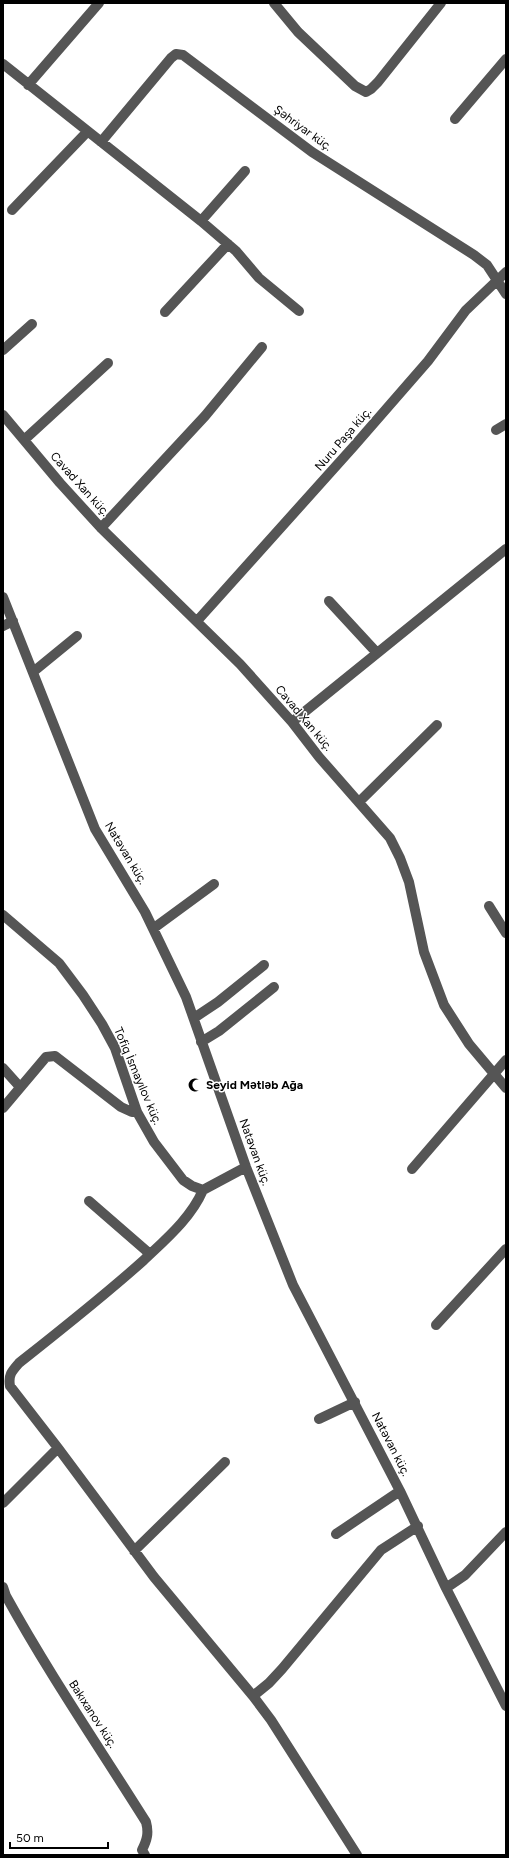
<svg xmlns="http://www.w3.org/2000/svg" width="509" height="1858" font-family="Figtree,sans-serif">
  <rect width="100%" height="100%" fill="#fff"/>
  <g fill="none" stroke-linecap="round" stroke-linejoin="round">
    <path stroke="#555" stroke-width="10" d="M274,3l24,29 57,54 11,6 5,-3 7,-7 63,-79
      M3,64l198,157 35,30 23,27 40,33
      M28,85l71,-82
      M455,119l51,-60
      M101,142l70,-84 5,-4 7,1 129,97 162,103 13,10 19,29
      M12,210l75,-78
      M201,221l44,-50
      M165,312l63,-68
      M3,350l29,-26
      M3,415l57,68 41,45 139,136 52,58 27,35 71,81 10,20 9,24 15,70 20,53 25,39 37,44
      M496,430l10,-6
      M24,440l84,-77
      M101,528l104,-112 57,-69
      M3,597l92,232 50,83 41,85 60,170 47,118 107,206 46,97 60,118
      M329,601l48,52
      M197,621l157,-175 74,-85 38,-51 40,-38
      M3,626l10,-5
      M33,672l44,-36
      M292,722l214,-173
      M359,802l78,-77
      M489,906l17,27
      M3,915l56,48 24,32 19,29 13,24 22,64 17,30 29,38 9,6 11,4 43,-23
      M154,928l60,-44
      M194,1018l24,-16 46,-37
      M201,1042l18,-11 55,-44
      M3,1068l17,19
      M3,1108l43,-51 9,-1 66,51 11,5h5
      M412,1169l94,-109
      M203,1190c-12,28 -37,49 -59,70 -40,36 -82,69 -125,103 -7,8 -11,12 -9,23l48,62 96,129 99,119 18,24 86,135
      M89,1201l61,53
      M436,1325l70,-76
      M319,1419l36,-17
      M3,1503l55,-55
      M336,1534l64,-43
      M134,1551l91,-89
      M3,1587l3,9c43,78 93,151 140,226 3,11 1,18 -4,28l3,5
      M446,1588l19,-13 41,-43
      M253,1696l16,-13 13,-14 99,-119 37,-24"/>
  </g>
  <defs>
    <g id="mosque-bare" transform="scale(1.08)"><path d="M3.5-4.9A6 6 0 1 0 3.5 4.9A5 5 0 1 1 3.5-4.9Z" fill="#000" stroke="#fff" stroke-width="2.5" paint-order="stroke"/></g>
  </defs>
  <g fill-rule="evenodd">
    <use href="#mosque-bare" x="195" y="1085"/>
  </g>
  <g text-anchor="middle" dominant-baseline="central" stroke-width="3" stroke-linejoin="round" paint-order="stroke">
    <g font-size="12" fill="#000" stroke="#fff">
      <text transform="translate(303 128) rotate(36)">Şəhriyar küç.</text>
      <text transform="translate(343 439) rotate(-49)">Nuru Paşa küç.</text>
      <text transform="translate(80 484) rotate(48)">Cavad Xan küç.</text>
      <text transform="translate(304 718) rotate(50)">Cavad Xan küç.</text>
      <text transform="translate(126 853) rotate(59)">Natəvan küç.</text>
      <text transform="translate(138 1076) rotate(67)">Tofiq İsmayılov küç.</text>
      <text transform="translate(255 1152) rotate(70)">Natəvan küç.</text>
      <text transform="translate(391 1444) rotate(63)">Natəvan küç.</text>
      <text transform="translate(93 1714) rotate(57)">Bakıxanov küç.</text>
    </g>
    <g font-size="12" font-weight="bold" fill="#000" stroke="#fff" text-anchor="start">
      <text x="206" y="1085">Seyid Mətləb Ağa</text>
    </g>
  </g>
  <rect width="509" height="1858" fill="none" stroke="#000000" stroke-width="8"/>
  <path d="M10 1842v6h98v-6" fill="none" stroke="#000000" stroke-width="2"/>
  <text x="16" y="1842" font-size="12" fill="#000000" stroke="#ffffff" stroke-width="3" paint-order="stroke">50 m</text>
</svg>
